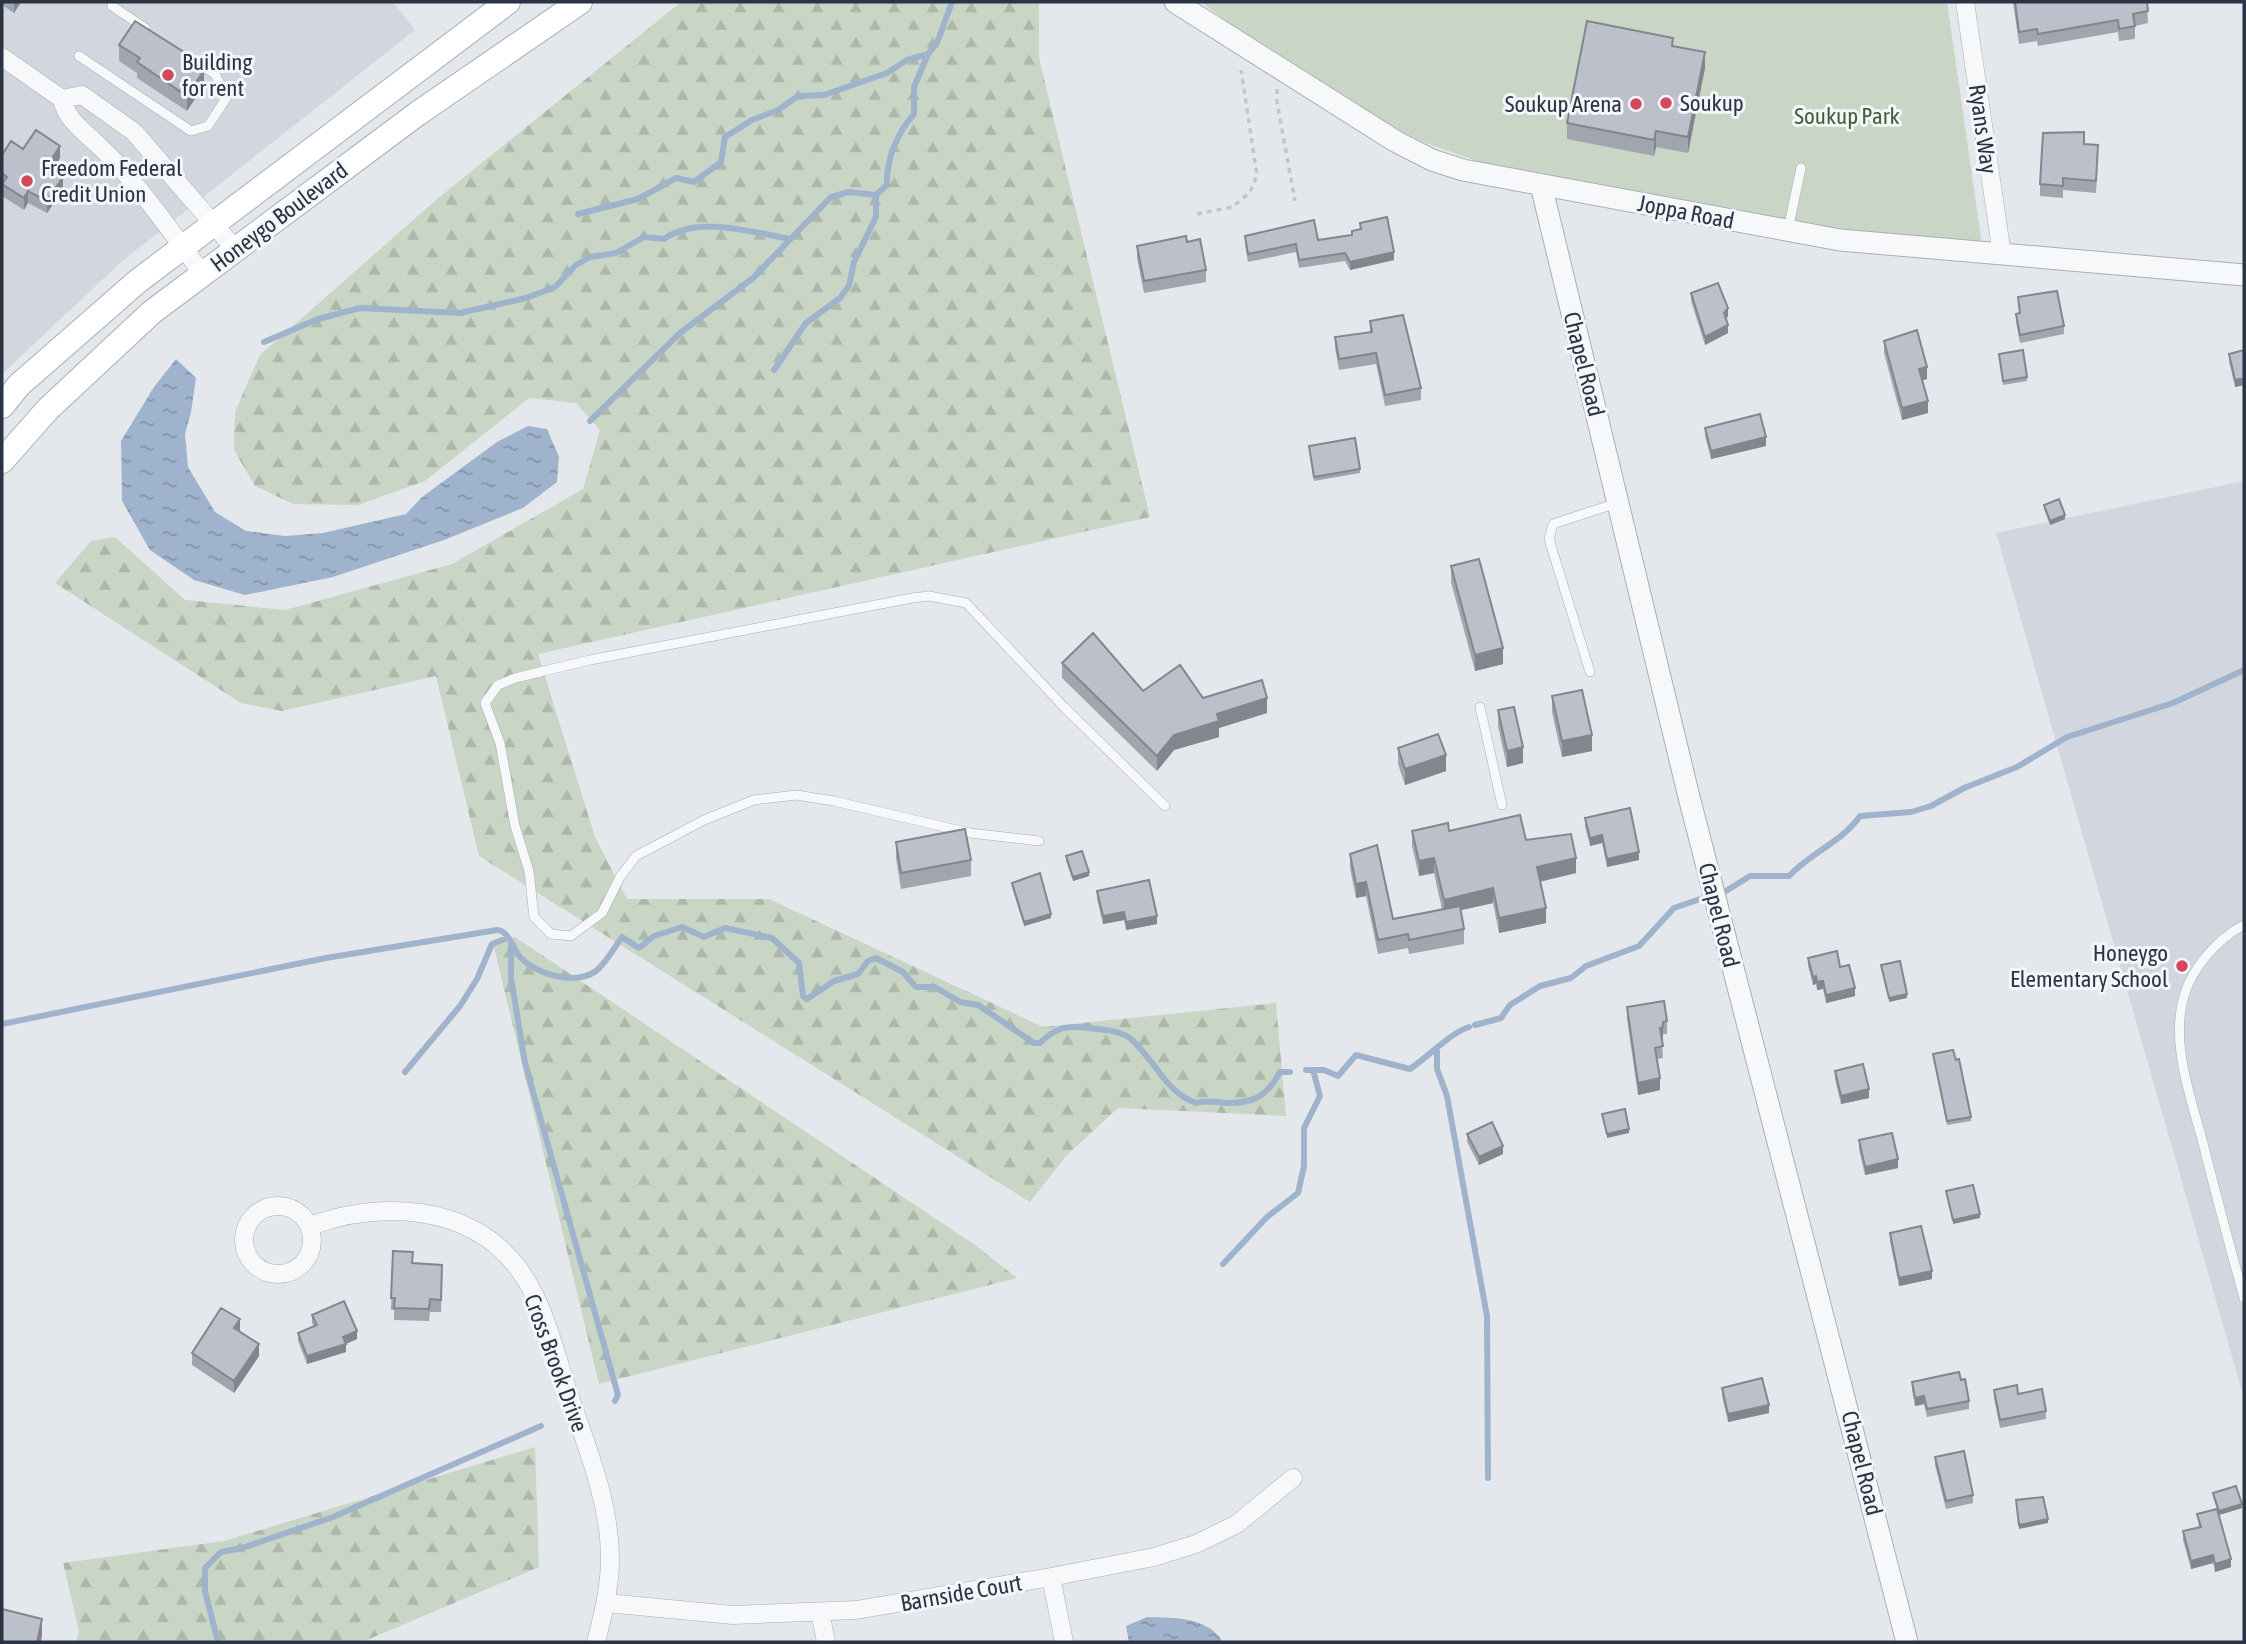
<svg xmlns="http://www.w3.org/2000/svg" width="2246" height="1644" font-family="'Asap Condensed',sans-serif">
  <defs>
    <pattern id="forest-firs" width="22" height="20" patternUnits="userSpaceOnUse" patternTransform="scale(1.75)"><rect width="22" height="20" fill="#c9d6c5"/><path d="M5 1l3.5 6h-7zM16 11l3.5 6h-7z" fill="#adb8ab"/></pattern>
    <pattern id="water-ripples" width="26" height="14" patternUnits="userSpaceOnUse" patternTransform="scale(1.75)"><rect width="26" height="14" fill="#9fb4cc"/><path d="M2 4q2-2 4 0t4 0M15 11q2-2 4 0t4 0" fill="none" stroke="#8293a7"/></pattern>
  </defs>
  <rect width="100%" height="100%" fill="#e4e7ec"/>
  <path fill="#d2d6de" d="M2,2h391l22,28 -294,232 -119,112z
    M2244,481v917l-248,-865z"/>
  <path fill="url(#forest-firs)" d="M681,2h358v56l111,459 -612,137 57,183 32,62h142l274,128 233,-24 10,113 -168,-8 -52,48 -36,46 -551,-346 -43,-180 -154,35 -41,-8 -186,-120 36,-42 24,-4 70,63 100,10 167,-46 131,-75 17,-59 -24,-27 -47,-5 -104,83 -67,24 -65,-1 -38,-18 -21,-36 1,-38 25,-57 177,-156z
    M515,937l460,308 42,33 -418,106 -106,-441z
    M535,1447l4,120 -177,75h-286l3,-11 -16,-68 161,-22z"/>
  <path fill="#c9d6c5" d="M1202,2h745l35,243 -150,-16 -349,-66 -57,-20 -60,-29 -113,-71z"/>
  <path fill="url(#water-ripples)" d="M176,359l20,19 -5,34 -6,22 3,33 27,45 31,19 39,5 38,-3 83,-19 16,-17 75,-55 31,-16 19,3 12,28 -2,25 -34,26 -79,32 -111,37 -88,18 -51,-15 -44,-30 -28,-49 -1,-60 33,-54z
    M1147,1617c27,1 60,-1 76,25h-94l-3,-16z"/>
  <g fill="none" stroke-linecap="round" stroke-linejoin="round">
    <path stroke="#9fb4cc" stroke-width="6" d="M578,214l60,-15 38,-21 18,4 27,-20 4,-25 27,-17 26,-10 20,-14 26,-1 63,-22 20,-13 21,-6
      M264,342l54,-23 42,-11 100,5 66,-15 29,-11 21,-22 14,-8 26,-4 28,-16 20,2c35,-24 87,-7 126,0
      M774,370l32,-47 34,-25 9,-12 5,-24 22,-45v-22
      M590,421l90,-88 73,-55 78,-81 18,-5 27,3 11,-10c-1,-25 10,-52 27,-71v-27l14,-33 9,-11 15,-41
      M1726,891l24,-15h39c21,-23 53,-34 71,-60l51,-4 20,-6 33,-18 53,-21 50,-30 106,-34 71,-33
      M511,945v33l14,85 93,332 -3,6
      M2,1024l324,-66 171,-28c11,0 16,18 23,27 16,17 55,29 76,14 10,-8 18,-23 26,-34l17,11 15,-12 28,-9 22,10 21,-9 47,10 27,25 4,33 4,3 27,-18 24,-7 10,-13 8,-3 27,14 13,15h19l25,15 18,3 56,38h6c16,-16 27,-18 49,-15 13,2 31,2 42,11 23,20 35,54 65,64 12,-4 21,0 33,0 27,0 38,-8 51,-31h10
      M1475,1025l26,-7 9,-13 30,-19 31,-8 15,-12 53,-20 35,-38 32,-11
      M1437,1051v18l10,27 40,220 1,162
      M1306,1070h18l14,6 18,-21 54,14c18,-12 40,-36 59,-42
      M405,1072l55,-66 17,-27 15,-35 15,-6
      M1223,1264l44,-47 31,-24 6,-27v-38l16,-32 -7,-26
      M218,1642l-13,-51v-23l16,-16 21,-4 91,-31 208,-91"/>
    <g stroke="#a9aeb7" stroke-width="10">
      <path id="service" d="M112,6l33,22
        M79,56l112,75 17,-5 19,-29 -12,-23 -26,-17
        M1788,230l13,-62
        M1590,672l-41,-133 4,-15 64,-21
        M1480,707l22,98
        M1039,841l-69,-8 -136,-32 -38,-6 -42,5 -50,20 -68,36 -16,21 -18,36 -31,23 -20,-2 -17,-17 -5,-46 -14,-45 -15,-83 -15,-40 13,-18 17,-7 75,-18 322,-62 17,-2 37,7 98,104 101,99
        M2244,925c-26,13 -52,43 -60,71 -14,47 7,102 19,147 13,52 27,104 41,155"/>
    </g>
    <g stroke="#a9aeb7" stroke-width="19">
      <path id="minor" d="M1965,2l37,253
        M2,57l60,42c4,20 20,31 35,45 41,38 72,86 106,130
        M62,99l20,-4 52,37 102,118
        M244 1240a34 34 0 1 1 68 0a34 34 0 1 1-68 0Z
        M310,1226c69,-25 159,-23 208,42 27,36 37,85 51,127 18,52 41,108 41,164 0,28 -7,56 -14,83
        M1051,1577l13,65
        M606,1603l127,12 123,-5 195,-33 103,-20 42,-13 41,-20 56,-46
        M820,1612l6,30"/>
    </g>
    <g stroke="#a9aeb7" stroke-width="23">
      <path id="tertiary" d="M1175,2l220,139 37,19 31,10 377,70 404,35
        M1541,185l148,612 218,845"/>
    </g>
    <g stroke="#a9aeb7" stroke-width="26">
      <path id="secondary" d="M2,406l17,-21 119,-104 370,-279
        M2,461l46,-52 104,-97 265,-198 163,-112"/>
    </g>
    <path stroke="#c2c5cb" stroke-width="3.5" stroke-dasharray="5 5" stroke-linecap="butt" d="M1277,89v13l18,99
      M1197,214l36,-7 17,-15 7,-17 -16,-105"/>
    <use href="#service" stroke="#f7f8fa" stroke-width="9"/>
    <use href="#minor" stroke="#f7f8fa" stroke-width="18"/>
    <use href="#tertiary" stroke="#f7f8fa" stroke-width="21"/>
    <use href="#secondary" stroke="#fff" stroke-width="24"/>
  </g>
  <path fill="#a1a5ae" d="M2,2h19l-7,11 -12,-8z
    M2013,2h134l1,21 -13,3v13l-16,2 -1,-9 -80,14 -1,-5 -18,3z
    M119,45l79,20 6,20 -17,26 -50,-33v-5l-18,-12z
    M1673,46l32,22 -17,85 -32,-6 -2,9 -87,-17v-16z
    M2084,144l14,13 -2,36 -33,-3v8l-23,-2v-12z
    M23,149l37,9 -7,11 10,20 -16,24 -19,-10 -4,7 -22,-14v-41z
    M1360,223l34,37 -44,10 -5,-9 -46,7 -3,-16 -48,10 -3,-18v-8l73,4 34,-5 8,-6z
    M1187,242l19,28v12l-62,11 -7,-35v-12z
    M1691,293l37,23 -2,3 2,14 -23,12 -14,-44z
    M2018,297l46,29v8l-44,9 -4,-21v-8l3,-1z
    M1370,321l51,67v12l-36,6 -9,-42 -37,6 -4,-22v-11l35,-5z
    M1884,341l43,38 -5,1 6,33 -26,7 -18,-67z
    M2244,350v37v-2l-9,2 -6,-26v-7z
    M1999,354l28,23v4l-24,4z
    M1705,428l61,18 -55,13 -6,-23z
    M1309,446l51,23v4l-46,8z
    M2044,505l21,14 -15,6 -6,-16z
    M1451,566l52,98 -28,7 -24,-89z
    M1062,663l81,28 60,7 64,15 -48,15v9l-45,13 -17,21 -95,-93z
    M1552,696l40,55 -30,6 -10,-45z
    M1498,710l25,53 -16,4 -9,-41z
    M1398,748l48,23 -41,14 -7,-21z
    M1585,818l54,42 -32,7 -5,-24 -12,3 -5,-20z
    M1412,831h37l77,9 50,33 -36,9 6,41 -47,10 -6,-30 -32,7 3,19v15l-55,10 -1,-6 -30,6 -12,-58 -10,2 -6,-30v-14l43,65 49,-10 -8,-36 -15,3 -7,-30z
    M896,842l75,18v16l-70,13 -5,-31z
    M1066,856l23,20 -16,5 -7,-20z
    M1012,883l39,35 -27,8 -12,-39z
    M1097,891l60,33 -31,6 -2,-10 -21,4 -6,-25z
    M1808,958l32,9 15,29 -29,7 -3,-14 -6,1 -1,-6 -3,1 -5,-19z
    M1627,1007l40,14v13h-4v5l-1,1 1,18 -6,1 3,31 -22,5 -11,-76z
    M1933,1054l38,63v4l-24,4z
    M1835,1071l34,27 -28,6 -6,-25z
    M1467,1134l36,20 -24,11 -12,-23z
    M1859,1140l39,28 -33,7 -6,-26z
    M1890,1233l42,46 -33,7 -9,-45z
    M393,1251l20,12 29,2 -1,47h-11l-1,9 -35,-1v-10h-3z
    M312,1315l45,24 -11,5v8l-39,12 -9,-23v-8l16,-6 -2,-4z
    M240,1331l19,25 -25,37 -42,-28v-12z
    M1961,1380l8,21v8l-42,8 -3,-13 -9,2 -3,-16v-8z
    M1722,1388l47,25 -41,9 -6,-26z
    M1994,1390l24,4 28,17v8l-46,9 -6,-30z
    M1935,1457l38,38v8l-27,6 -11,-44z
    M2213,1493l29,15 -23,7 12,52 -16,5 -2,-9 -22,6 -8,-29v-9l16,-4 -2,-13 20,-5 -4,-12z"/>
  <path fill="#83868d" d="M14,2h7l-7,11z
    M1705,52v16l-17,85v-16z
    M204,70v15l-17,26v-15z
    M1656,131v16l-2,9v-16z
    M60,146v12l-12,19v-12z
    M63,177v12l-16,24v-12z
    M28,191v12l-4,7v-12z
    M1394,252v8l-44,10v-8z
    M1728,308v8l-4,6v-9z
    M1728,325v8l-23,12v-8z
    M1927,367v12l-8,2v-12z
    M2244,378v7l-9,2v-7z
    M1928,401v12l-26,7v-12z
    M1766,437v9l-55,13v-8z
    M2065,515v4l-15,6v-4z
    M1503,648v16l-28,7v-16z
    M1267,698v15l-48,15v9l-45,13 -17,21v-15l17,-21 43,-21z
    M1592,735v16l-30,6v-16z
    M1523,747v16l-16,4v-16z
    M1446,755v16l-41,14v-16z
    M1602,835v8l-12,3v-8z
    M1639,852v8l-32,7v-8z
    M1434,858v15l-15,3v-15z
    M1576,858v15l-39,9v-15z
    M1089,872v4l-16,5v-4z
    M1366,882v14l-10,2v-14z
    M1493,888v15l-49,11v-14z
    M1546,908v15l-47,10v-15z
    M1124,912v8l-21,4v-8z
    M1051,914v4l-27,8v-4z
    M1157,916v8l-31,6v-8z
    M1816,976v8l-3,1v-8z
    M1823,981v8l-6,1v-8z
    M1855,988v8l-29,7v-8z
    M1907,994v4l-18,4v-4z
    M1663,1027v12l-3,1v-12z
    M1660,1078v12l-22,5v-12z
    M1869,1089v9l-28,6v-8z
    M1629,1129v4l-22,5v-4z
    M1503,1146v8l-24,11v-8z
    M1898,1159v9l-33,7v-8z
    M1980,1214v4l-27,6v-4z
    M1932,1271v8l-33,7v-8z
    M240,1319v12l-6,-3z
    M357,1331v8l-14,6 3,-1v8l-39,12v-8z
    M259,1344v12l-25,37v-12z
    M1924,1396v8l-9,2v-8z
    M1769,1405v8l-41,9v-8z
    M2242,1504v4l-23,7v-4z
    M2048,1519v4l-29,6v-4z
    M2213,1555v8l-22,6v-8z
    M2231,1559v8l-16,5v-8z
    M42,1619v16l-1,7h-4z"/>
  <path fill="#bbc0ca" stroke="#83868d" stroke-width="2" d="M2015,2h132l1,9 -15,3 2,12 -16,3 -1,-9 -80,14 -1,-5 -18,3z
    M135,21l63,40 -2,2 8,7 -17,26 -50,-34 3,-4 -21,-13z
    M1587,21l86,17 -1,8 33,6 -17,85 -32,-6 -2,9 -87,-17z
    M36,130l24,16 -12,19 15,12 -16,24 -19,-10 -4,7 -22,-14 5,-7 -5,-4v-18l9,-14 12,8z
    M2084,132v12l14,1 -2,36 -33,-3v8l-23,-2 3,-51z
    M1387,217l7,35 -44,10 -5,-9 -46,7 -3,-16 -48,10 -3,-18 69,-16 4,20 34,-5v-4l9,-2 -1,-6z
    M1186,236l1,6 13,-3 6,31 -62,11 -7,-35z
    M1718,283l10,25 -4,5 4,12 -23,12 -14,-44z
    M2057,291l7,35 -44,9 -4,-21 4,-1 -2,-16z
    M1403,315l18,73 -36,7 -9,-42 -37,6 -4,-22 37,-5 -2,-11z
    M1917,330l10,37 -8,2 9,32 -26,7 -18,-67z
    M2023,350l4,27 -24,4 -4,-27z
    M2244,350v30v-2l-9,2 -6,-26z
    M1760,414l6,23 -55,14 -6,-23z
    M1355,438l5,31 -46,8 -5,-31z
    M2059,499l6,16 -15,6 -6,-16z
    M1479,559l24,89 -28,7 -24,-89z
    M1093,633l50,58 37,-26 23,33 59,-18 5,18 -50,16 2,7 -45,14 -17,21 -95,-93z
    M1582,690l10,45 -30,6 -10,-45z
    M1514,707l9,40 -16,4 -9,-41z
    M1438,734l8,21 -41,14 -7,-21z
    M1630,808l9,44 -32,7 -5,-24 -12,3 -5,-20z
    M1520,815l6,25 45,-6 5,24 -39,9 9,41 -47,10 -6,-30 -49,12 -10,-42 -15,3 -7,-30 36,-8 1,8z
    M965,829l6,31 -70,13 -5,-31z
    M1377,845l16,74 67,-13 4,23 -55,11 -1,-6 -30,6 -12,-58 -10,2 -6,-30z
    M1082,851l7,21 -16,5 -7,-21z
    M1040,873l11,41 -27,8 -12,-39z
    M1149,880l8,36 -31,6 -2,-10 -21,4 -6,-25z
    M1837,951l3,16 9,-2 6,23 -29,7 -3,-14 -6,1 -1,-6 -3,1 -5,-19z
    M1900,961l7,33 -18,4 -8,-33z
    M1664,1001l3,20 -4,1v5l-3,1 3,18 -8,2 5,30 -22,5 -11,-76z
    M1953,1050l3,10 3,-1 12,58 -24,4 -14,-67z
    M1863,1064l6,25 -28,7 -6,-25z
    M1625,1109l4,20 -22,5 -5,-20z
    M1492,1122l11,24 -24,11 -12,-23z
    M1892,1133l6,26 -33,8 -6,-27z
    M1973,1185l7,29 -27,6 -7,-29z
    M1921,1226l11,45 -33,7 -9,-45z
    M393,1251l20,1 -1,11 30,2 -1,35 -11,-1 -1,10 -35,-1 1,-10h-4z
    M344,1301l13,30 -14,6 3,7 -39,12 -9,-23 19,-8 -5,-10z
    M221,1308l19,11 -6,9 25,16 -25,37 -42,-28z
    M1959,1372l2,8 4,-1 4,22 -42,8 -3,-13 -9,2 -3,-16z
    M1762,1378l7,27 -41,9 -6,-26z
    M2017,1385l1,9 24,-5 4,22 -46,9 -6,-30z
    M1964,1451l9,44 -27,6 -11,-44z
    M2236,1486l6,18 -23,7 -6,-18z
    M2043,1497l5,22 -29,6 -3,-25z
    M2217,1509l14,50 -16,5 -2,-9 -22,6 -8,-30 18,-4 -4,-13z
    M2,1609l40,10 -5,23h-35z"/>
  <g fill="#d1495b" stroke="#f4f6f9" stroke-width="2.5">
    <circle cx="168" cy="75" r="7"/>
    <circle cx="1666" cy="103" r="7"/>
    <circle cx="1636" cy="104" r="7"/>
    <circle cx="27" cy="181" r="7"/>
    <circle cx="2182" cy="966" r="7"/>
  </g>
  <g text-anchor="middle" dominant-baseline="central" stroke-width="6" stroke-linejoin="round" paint-order="stroke">
    <g font-size="23" fill="#2b3445" stroke="#f4f6f9" text-anchor="start">
      <text x="182" y="62">Building<tspan x="182" dy="26">for rent</tspan></text>
      <text x="1680" y="103">Soukup</text>
      <text x="1622" y="104" text-anchor="end">Soukup Arena</text>
      <text x="41" y="168">Freedom Federal<tspan x="41" dy="26">Credit Union</tspan></text>
      <text x="2168" y="953" text-anchor="end">Honeygo<tspan x="2168" dy="26">Elementary School</tspan></text>
    </g>
    <g font-size="23" fill="#3f6138" stroke="#f4f6f9">
      <text x="1847" y="116">Soukup Park</text>
    </g>
    <g font-size="23" fill="#2b3445" stroke="#f4f6f9">
      <text transform="translate(1983 129) rotate(82)">Ryans Way</text>
      <text transform="translate(1686 212) rotate(11)">Joppa Road</text>
      <text transform="translate(279 217) rotate(-37)">Honeygo Boulevard</text>
      <text transform="translate(1584 364) rotate(76)">Chapel Road</text>
      <text transform="translate(1719 915) rotate(76)">Chapel Road</text>
      <text transform="translate(556 1363) rotate(70)">Cross Brook Drive</text>
      <text transform="translate(1862 1463) rotate(76)">Chapel Road</text>
      <text transform="translate(961 1593) rotate(-10)">Barnside Court</text>
    </g>
  </g>
  <rect width="2246" height="1644" fill="none" stroke="#2b3445" stroke-width="7"/>
</svg>
